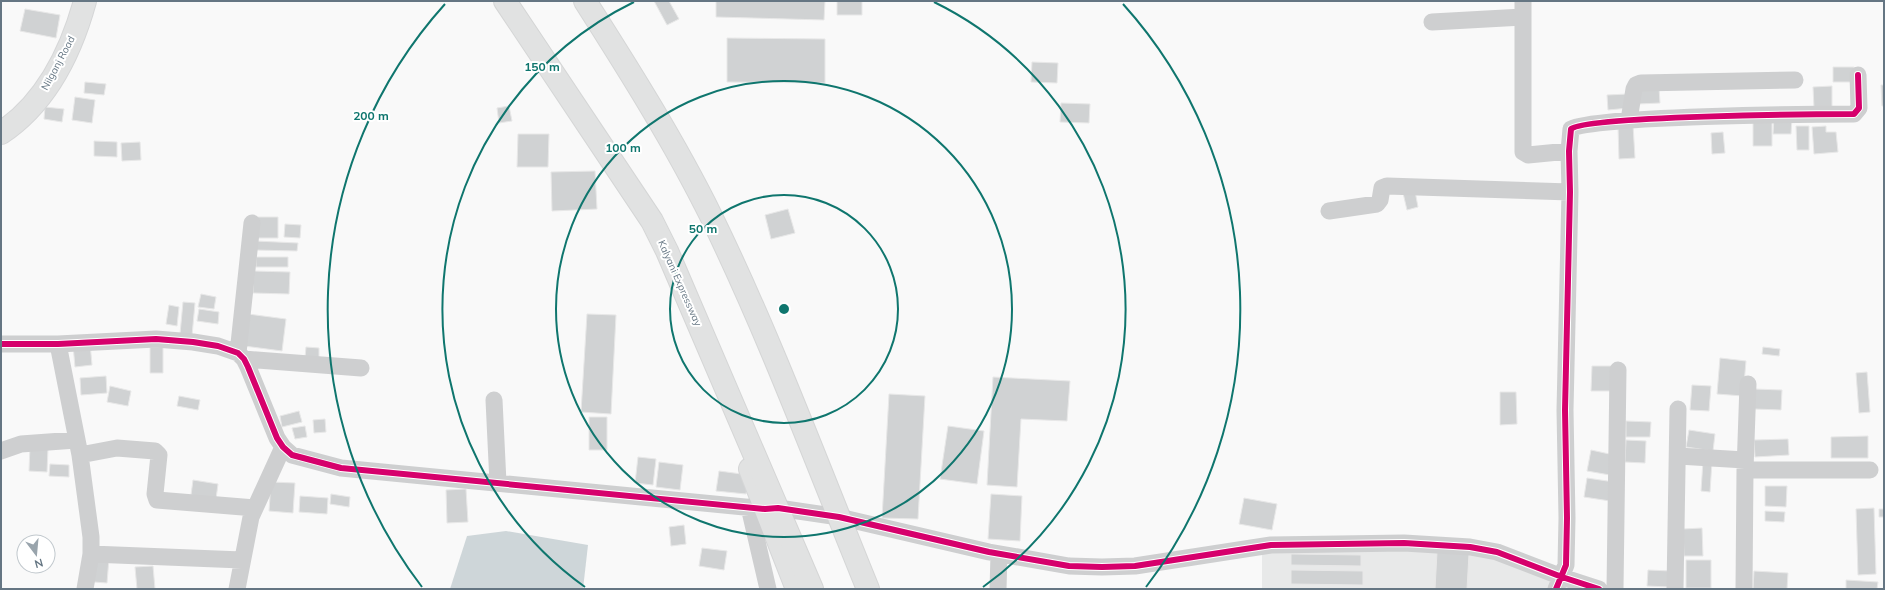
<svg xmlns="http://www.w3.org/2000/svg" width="1885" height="590" font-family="Mulish,sans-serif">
  <rect width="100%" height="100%" fill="#f9f9f9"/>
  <path fill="#e8e9e9" d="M1262,549l225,3 93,37h-318z"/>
  <path fill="#ced6d9" d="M506,531l82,14 -5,44h-133l17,-53z"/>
  <path fill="#d0d2d3" stroke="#e8e8e8" d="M654,1h15l10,18 -12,6z
    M716,1h109l-1,19 -108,-3z
    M837,1h25v14h-25z
    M25,9l35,6 -4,23 -36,-7z
    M727,38l98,1v44l-98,-1z
    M1032,62l26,1 -1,20 -26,-1z
    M1833,67h21v15h-21z
    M85,82l21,2 -2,11 -20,-2z
    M1881,85h3v21h-2z
    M1832,86v22h-18l-1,-21z
    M1659,88l1,15 -22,1 -1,-15z
    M1628,94l1,14 -21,2 -1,-15z
    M75,97l20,3 -3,23 -20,-3z
    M1061,103l29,1 -1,19 -29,-1z
    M509,106l3,15 -13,2 -2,-15z
    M45,107l19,2 -2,13 -18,-3z
    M1753,117h19v29h-19z
    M1774,117h18l-1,17h-18z
    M1633,125l2,33 -16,1 -1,-33z
    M1796,126h13v24h-12z
    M1826,126v6h10l2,20 -24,2 -2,-27z
    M1723,132l2,21 -13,1 -1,-21z
    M518,134h31l-1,33h-31z
    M94,141l23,1v15l-23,-1z
    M140,142l1,18 -19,1 -1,-18z
    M595,171l2,38 -45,2 -1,-39z
    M1415,191l3,16 -11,3 -4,-17z
    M788,209l7,24 -24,6 -6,-24z
    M255,217h23v21h-23z
    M285,224l16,1 -1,13 -16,-1z
    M255,241l43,2 -1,8 -43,-1z
    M256,257h32v10h-32z
    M254,271l36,1 -1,22 -36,-1z
    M201,294l15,3 -2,12 -16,-2z
    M183,302l12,1 -3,33 -12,-2z
    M169,305l10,2 -2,19 -11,-2z
    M199,309l20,3 -1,12 -21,-3z
    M248,314l38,5 -4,32 -38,-5z
    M587,314l29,1 -5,99 -30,-2z
    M90,343l2,22 -17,2 -2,-22z
    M150,347h13v26h-13z
    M306,347l13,1v11l-14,-1z
    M1763,347l17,2 -1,7 -17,-2z
    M1720,358l26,3 -3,35 -26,-2z
    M1592,366h24v25h-25z
    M1867,372l3,40 -11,1 -3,-40z
    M106,376l1,17 -26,2 -1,-17z
    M993,377l77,4 -3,40 -46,-2 -4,68 -30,-2z
    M1692,385l19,1 -2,25 -19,-1z
    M110,386l21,5 -3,15 -21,-4z
    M1754,389l28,1 -1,20 -27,-1z
    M1500,392h16l1,32 -17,1z
    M889,394l36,2 -7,123 -36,-1z
    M179,396l21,4 -2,10 -21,-4z
    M299,411l3,11 -20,5 -2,-11z
    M589,417h18v33h-18z
    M325,419l1,13 -12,1 -1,-13z
    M1626,421l25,1 -1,15h-24z
    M305,426l2,11 -12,2 -3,-11z
    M948,426l36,5 -7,53 -37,-5z
    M1689,430l26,4 -2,17 -27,-4z
    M1868,436v22h-37v-21z
    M1788,439l1,16 -34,2 -1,-17z
    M1626,440l20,1 -1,22 -20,-1z
    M30,446l18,2 -1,24 -18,-1z
    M1591,450l23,5 -4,20 -23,-4z
    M638,457l18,2 -3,26 -18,-2z
    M1703,461h9l-2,31 -9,-1z
    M659,462l24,3 -3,25 -24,-3z
    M50,464l19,1v12l-20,-1z
    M719,471l30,4 -3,19 -30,-3z
    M1587,478l27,4 -4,19 -26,-4z
    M193,480l25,4 -2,15 -25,-4z
    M271,482l24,1 -2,30 -24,-2z
    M1765,486h22l-1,21 -21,-1z
    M466,489l2,33 -21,1 -1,-33z
    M331,494l19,3 -1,10 -19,-3z
    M991,494l31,2 -2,45 -32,-2z
    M300,496l28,2 -1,16 -28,-2z
    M1244,498l33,6 -5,26 -33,-6z
    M1874,508l2,66 -18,1 -2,-66z
    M1879,509h5v8h-5z
    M1765,511l20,1 -1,10 -19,-1z
    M684,525l2,19 -15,2 -2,-19z
    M1702,528l1,28h-19l-1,-27z
    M702,548l25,3 -3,19 -25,-4z
    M1437,552l32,2 -2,35h-32z
    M1291,554l70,1v11l-70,-1z
    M95,557l14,1 -2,25 -13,-1z
    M1686,560h25v28h-25z
    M153,566l2,23h-18l-2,-22z
    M1291,570l72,1v14l-72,-1z
    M1648,570l23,1 -1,16 -23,-1z
    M1754,571l34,2 -1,16h-34z
    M1846,580l32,2 -1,7h-31z"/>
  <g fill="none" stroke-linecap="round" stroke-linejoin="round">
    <g stroke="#d5d6d7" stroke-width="24">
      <path id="secondary" d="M1,133c45,-30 70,-81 84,-132
        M750,469l47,120"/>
    </g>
    <g stroke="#d5d6d6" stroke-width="24">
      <path id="highway" d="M505,1l147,220 15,30 145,338
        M585,1c44,69 90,142 126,215 59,121 106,248 157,373"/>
    </g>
    <path stroke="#cecfd0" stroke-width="17" d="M1523,1v151l5,3 41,-4
      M1432,22l91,-5
      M1629,120l5,-31 2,-4 5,-2 154,-3
      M1329,211l48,-7 3,-4 2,-12 5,-2 183,6
      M1,344h57l98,-5 37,3 25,4 20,7 6,6 4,8 29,71 6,9 9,8 49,13 424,41 13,-1 61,9 150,35 80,14 33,1 33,-1 136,-21 133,-2 66,4 27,5 65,25 37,12
      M58,344l22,111 11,82v17l-6,35
      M238,353l14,-130
      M244,359l117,9
      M494,400l4,83
      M1,451l20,-7 55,-4
      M80,455l37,-7 38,3 4,4 -4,39 2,6 98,8
      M1678,456l67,4
      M1745,470h125
      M749,507l19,82
      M91,554l151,6
      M237,589l14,-72 32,-70
      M998,589l1,-35
      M1556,589l10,-24 1,-47 -2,-108 5,-218 -1,-41 2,-22c15,-13 247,-15 283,-15l5,-6 -1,-33
      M1615,589l3,-219
      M1675,589l3,-180
      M1744,589l1,-119 3,-86"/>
    <use href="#secondary" stroke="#e1e2e2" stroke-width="22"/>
    <use href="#highway" stroke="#e1e2e2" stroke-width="22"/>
    <g stroke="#fff" stroke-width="8">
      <path id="cycleway" d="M1,344h57l98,-5 37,3 25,4 20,7 6,6 4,8 29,71 6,9 9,8 49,13 424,41 13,-1 61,9 150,35 80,14 33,1 33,-1 136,-21 133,-2 66,4 27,5 65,25 37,12
        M1556,589l10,-24 1,-47 -2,-108 5,-218 -1,-41 2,-22c15,-13 247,-15 283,-15l5,-6 -1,-33"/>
    </g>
    <use href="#cycleway" stroke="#d6006c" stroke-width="6"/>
  </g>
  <g fill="none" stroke="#0f766e" stroke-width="2">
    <circle cx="784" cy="309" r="114"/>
    <circle cx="784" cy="309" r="228"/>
    <path d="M585 587A342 342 0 0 1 634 2M934 2A342 342 0 0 1 983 587"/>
    <path d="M422 587A456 456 0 0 1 445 4M1123 4A456 456 0 0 1 1146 587"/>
  </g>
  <g text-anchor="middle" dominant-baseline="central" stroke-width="4" stroke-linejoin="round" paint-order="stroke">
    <g font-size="10" fill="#657683" stroke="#fff">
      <text transform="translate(58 63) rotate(-62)">Nilganj Road</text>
      <text transform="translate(680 283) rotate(66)">Kalyani Expressway</text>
    </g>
  </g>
  <circle cx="784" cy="309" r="6" fill="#0f766e" stroke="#fff" stroke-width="2"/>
  <g font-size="12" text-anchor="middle" font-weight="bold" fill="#0f766e" stroke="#fff" stroke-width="4" stroke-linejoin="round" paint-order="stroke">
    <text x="542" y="71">150 m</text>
    <text x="371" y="120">200 m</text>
    <text x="623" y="152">100 m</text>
    <text x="703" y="233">50 m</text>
  </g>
  <rect width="1885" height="590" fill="none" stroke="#657683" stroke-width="4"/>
  <g transform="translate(36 554) rotate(164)"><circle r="19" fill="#ffffff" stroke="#c1c8cd"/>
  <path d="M0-3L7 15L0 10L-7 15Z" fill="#99a4ac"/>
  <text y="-6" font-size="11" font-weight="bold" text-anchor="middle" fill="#657683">N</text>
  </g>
</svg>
